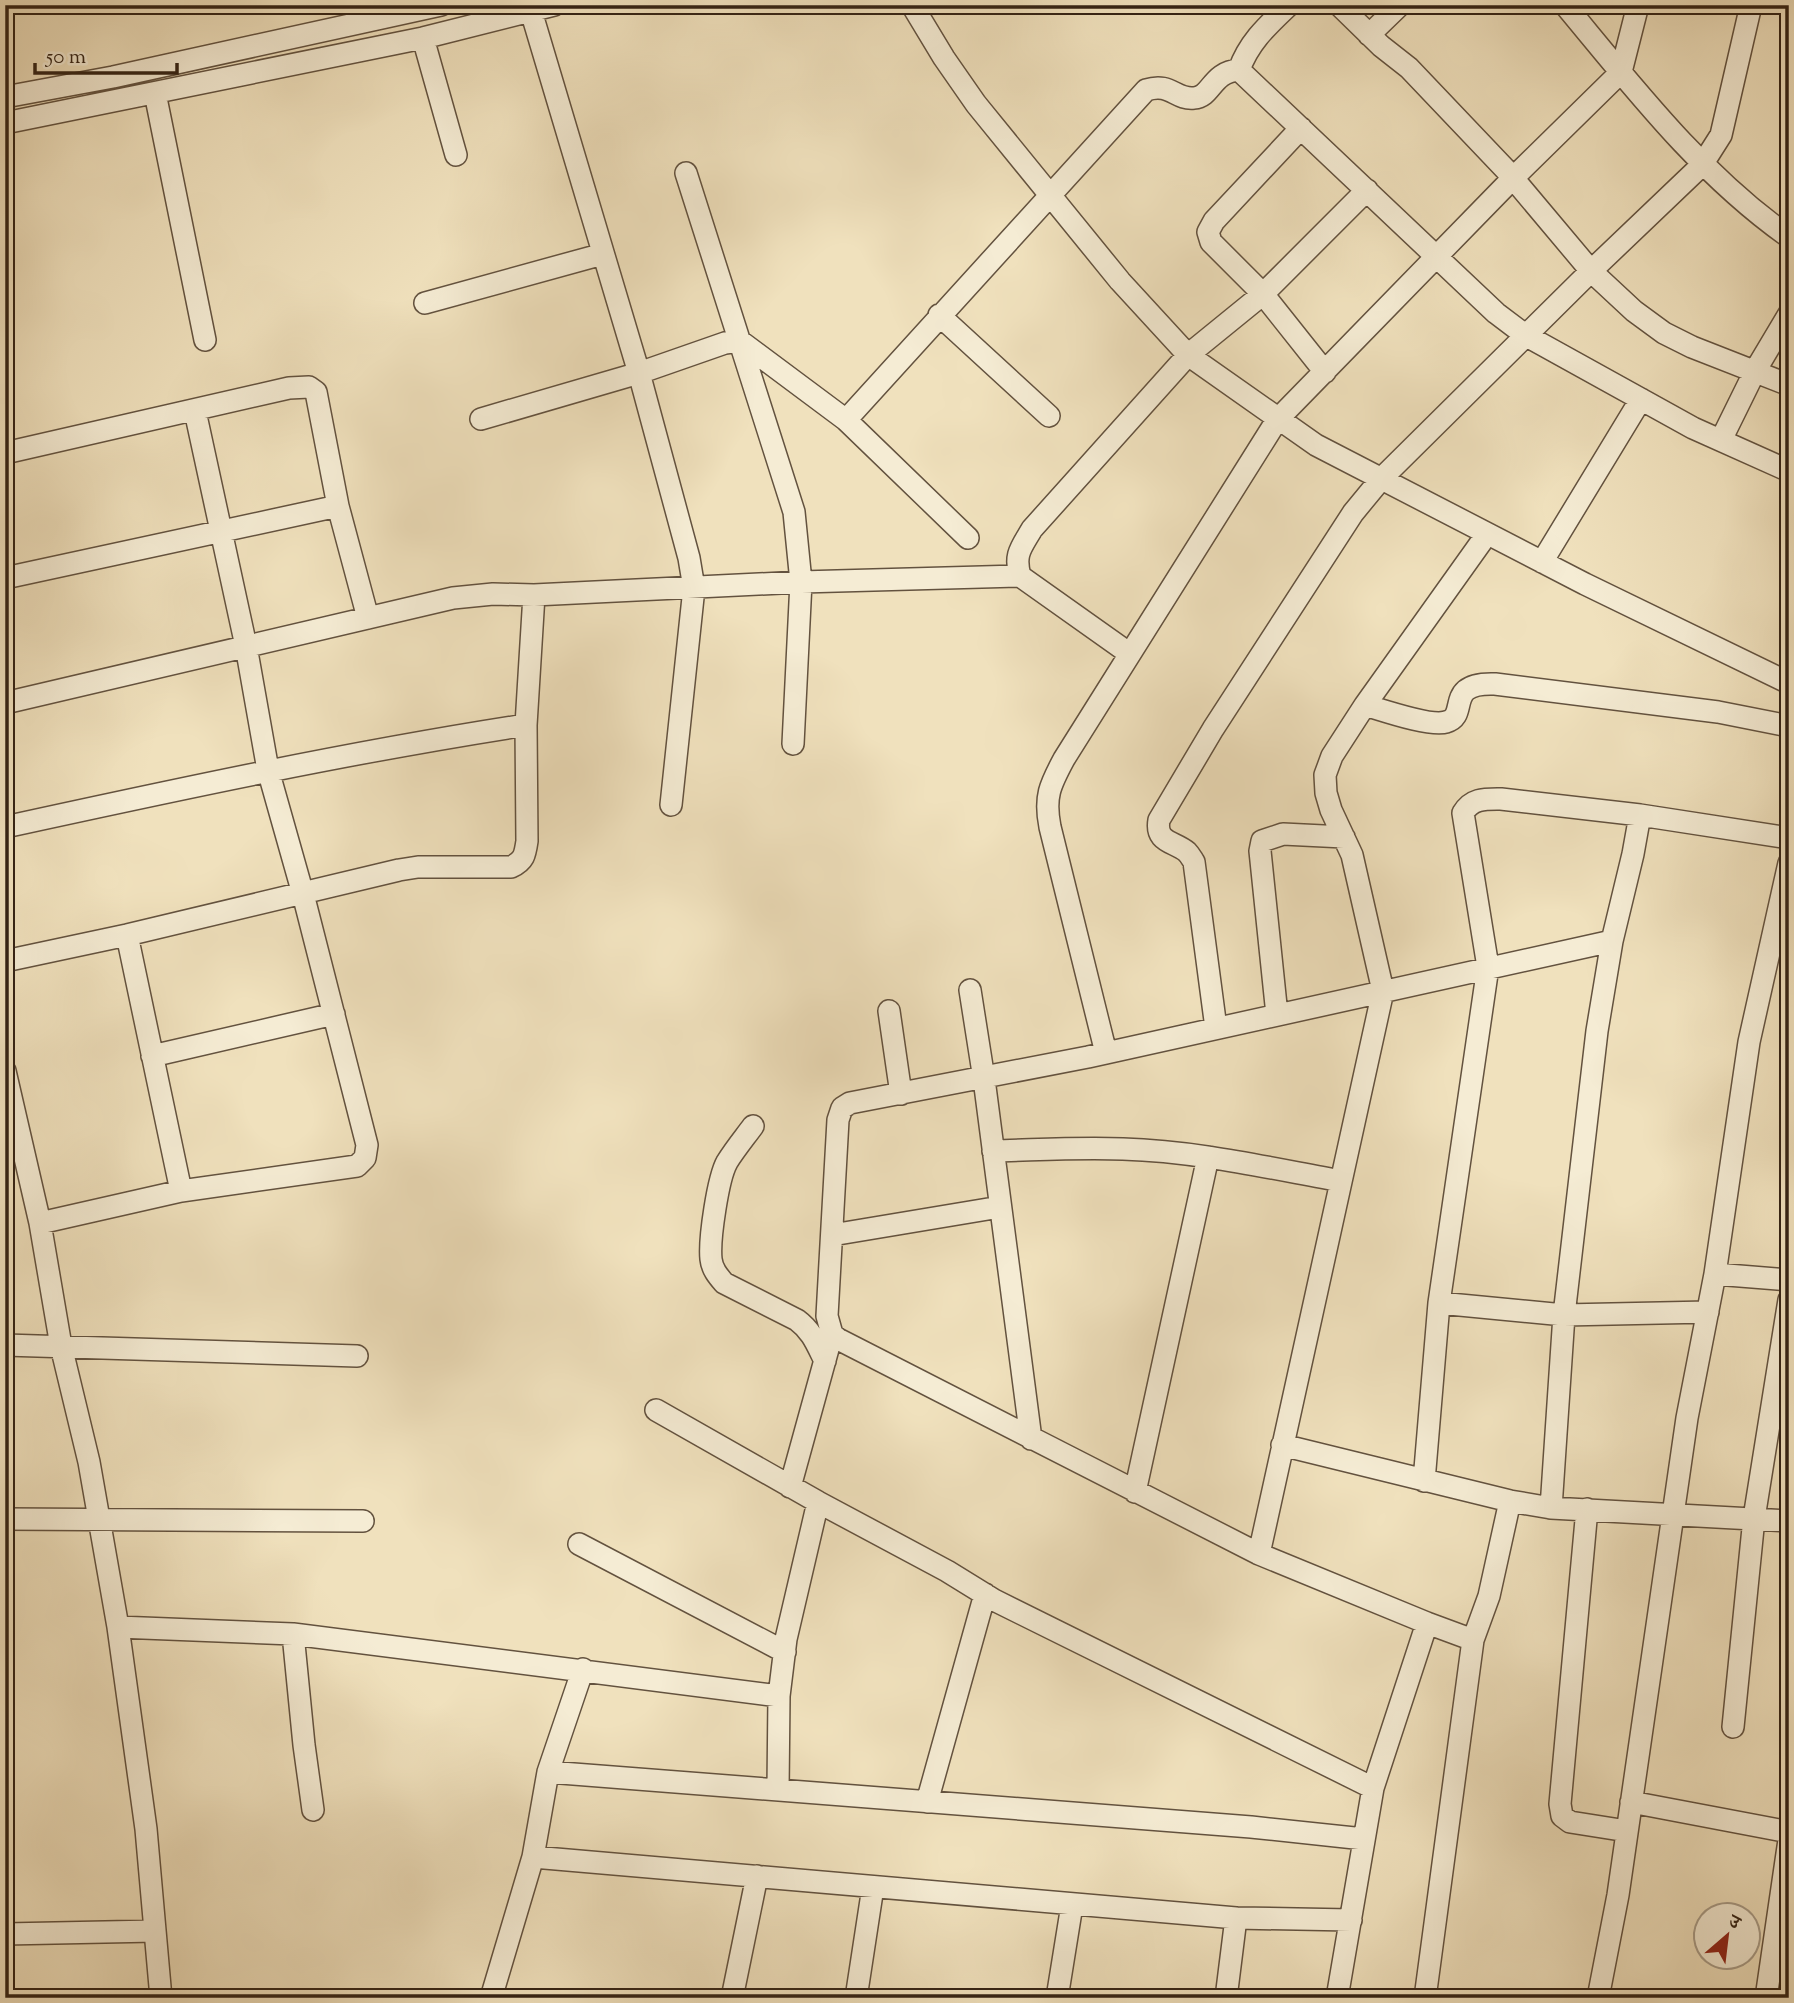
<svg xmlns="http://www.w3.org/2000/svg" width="1794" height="2003" font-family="'Sorts Mill Goudy','Noto Serif Devanagari',serif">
  <rect width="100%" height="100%" fill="#f0e1bd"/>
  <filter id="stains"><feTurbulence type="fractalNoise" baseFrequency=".00286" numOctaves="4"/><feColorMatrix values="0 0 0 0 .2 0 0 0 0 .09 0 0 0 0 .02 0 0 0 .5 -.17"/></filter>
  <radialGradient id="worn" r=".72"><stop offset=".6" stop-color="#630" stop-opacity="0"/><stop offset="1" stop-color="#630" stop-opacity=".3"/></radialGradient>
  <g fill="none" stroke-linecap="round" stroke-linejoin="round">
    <g stroke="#63523f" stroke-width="24">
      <path id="minor" d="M912,5l32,53 32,46 144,177 68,74 128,90 269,139 204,99
        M1339,5l42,41 28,22 98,103 84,100 43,40 30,22 28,14 97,38
        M1565,5c69,83 135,169 224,232
        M531,11l108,362 50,185 5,30 -23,217
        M1369,35l31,-30
        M423,38l33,117
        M1239,70c10,-28 28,-44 50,-65
        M155,93l50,247
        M5,97l108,-20 328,-72
        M5,123l418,-85 131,-33
        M1301,128l-87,93 -6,11 3,10 52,52 62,78
        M686,173l108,339 7,70 -8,162
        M425,303l178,-49
        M939,315l110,101
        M481,419l158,-46 86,-30 15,-2 106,79 122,118
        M846,420l300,-330c25,-8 29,10 48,8 18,-1 17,-26 45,-28l257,243 29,22 168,93 96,43
        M1721,440l34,-69 34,-57
        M5,453l284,-65 20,-1 7,5 22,114 30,112
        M1542,562l99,-163
        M5,578l333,-72
        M1130,654l-110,-78c-6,-22 1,-28 12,-47l156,-174 75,-61 104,-104
        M5,703l448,-105 40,-4 41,1 267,-13 219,-6
        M1365,705c17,5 66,22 81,17 24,-6 -3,-40 49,-38l223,28 71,14
        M5,827c174,-38 346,-75 521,-102
        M127,935l54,256
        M5,961l122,-26 272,-65 19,-3h93c13,-6 14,-12 16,-26l-1,-116 8,-130
        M970,990l14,89 47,360
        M889,1011l12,83
        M1277,1015l-17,-164 2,-10 21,-7 61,3
        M1216,1028l-22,-166c-2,-3 -4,-7 -7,-10 -13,-11 -32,-9 -28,-32l54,-91 140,-216 28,-34 210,-208 111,-106 19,-30 30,-130
        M1106,1053l-56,-226c-6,-30 0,-42 14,-68l213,-339 236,-242 108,-106 17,-67
        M152,1056l182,-42
        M5,1071l35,152 21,123 28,116 29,165 28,202 15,169
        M753,1126c-8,11 -18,23 -26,36 -9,16 -18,77 -16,97 1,10 7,17 13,24l73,37c15,11 20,25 28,41
        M993,1151c43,-1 87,-4 130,-2 73,2 146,19 218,32
        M40,1223l141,-32 176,-25 8,-8 2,-13 -64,-251 -35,-124 -22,-124 -51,-235
        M832,1235l168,-28
        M1715,1274l74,6
        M1439,1303l125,12 144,-3
        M5,1345l352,11
        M656,1410l162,92 129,69 47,29 379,188
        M1282,1445l228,56 41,7 238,13
        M1424,1481l15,-178 49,-336 -25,-154c9,-15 22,-14 38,-14l139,16 149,23
        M790,1487l38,-138
        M1135,1492l73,-335
        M1551,1508l13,-193 33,-284 15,-90 21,-87 7,-39
        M1587,1509l-27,295 2,12 8,6 57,9
        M5,1519l358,2
        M579,1544l206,108
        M1259,1554l124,-563 -31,-136 -21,-45 -5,-17 -1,-18 7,-19 33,-51 122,-171
        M118,1627l175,7 486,62
        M293,1634l11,111 9,65
        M1473,1640l-46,-17 -168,-69 -421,-215 -6,-5 -5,-18 11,-196 4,-12 8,-5 238,-46 524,-116
        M1733,1727l21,-209 35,-218
        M548,1772l703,55 113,12
        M778,1790l1,-94 7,-57 32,-137
        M927,1802l58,-208
        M1631,1802l158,30
        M533,1857l703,61 115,2
        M5,1934l150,-3
        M491,1998l42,-141 15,-85 35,-103
        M732,1998l25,-122
        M856,1998l17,-111
        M1057,1998l15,-93
        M1226,1998l10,-80
        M1337,1998l36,-210 54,-165
        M1425,1998l48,-358 16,-44 21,-95
        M1598,1998l20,-103 69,-477 28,-144 34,-232 40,-179
        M1766,1998l23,-158"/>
    </g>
    <use href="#minor" stroke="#f5ecd4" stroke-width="21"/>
  </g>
  <rect width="1794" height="2003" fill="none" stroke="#f0e1bd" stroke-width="28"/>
  <rect x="7" y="7" width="1780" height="1989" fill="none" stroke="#342315" stroke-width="3.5"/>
  <rect x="14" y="14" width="1766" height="1975" fill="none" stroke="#342315" stroke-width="2"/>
  <g transform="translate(1727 1936) rotate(28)"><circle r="33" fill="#f5ecd4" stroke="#a89c88" stroke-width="2"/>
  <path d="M0-5L12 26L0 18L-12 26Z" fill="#8f2418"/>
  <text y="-10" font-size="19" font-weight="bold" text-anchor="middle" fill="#342315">उ</text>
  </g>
  <path d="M35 63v10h142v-10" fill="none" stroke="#342315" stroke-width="3.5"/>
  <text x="46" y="63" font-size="21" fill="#342315" stroke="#f5ecd4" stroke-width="5" paint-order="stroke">50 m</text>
  <rect width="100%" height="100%" filter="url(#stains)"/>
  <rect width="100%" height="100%" fill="url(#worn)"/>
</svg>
